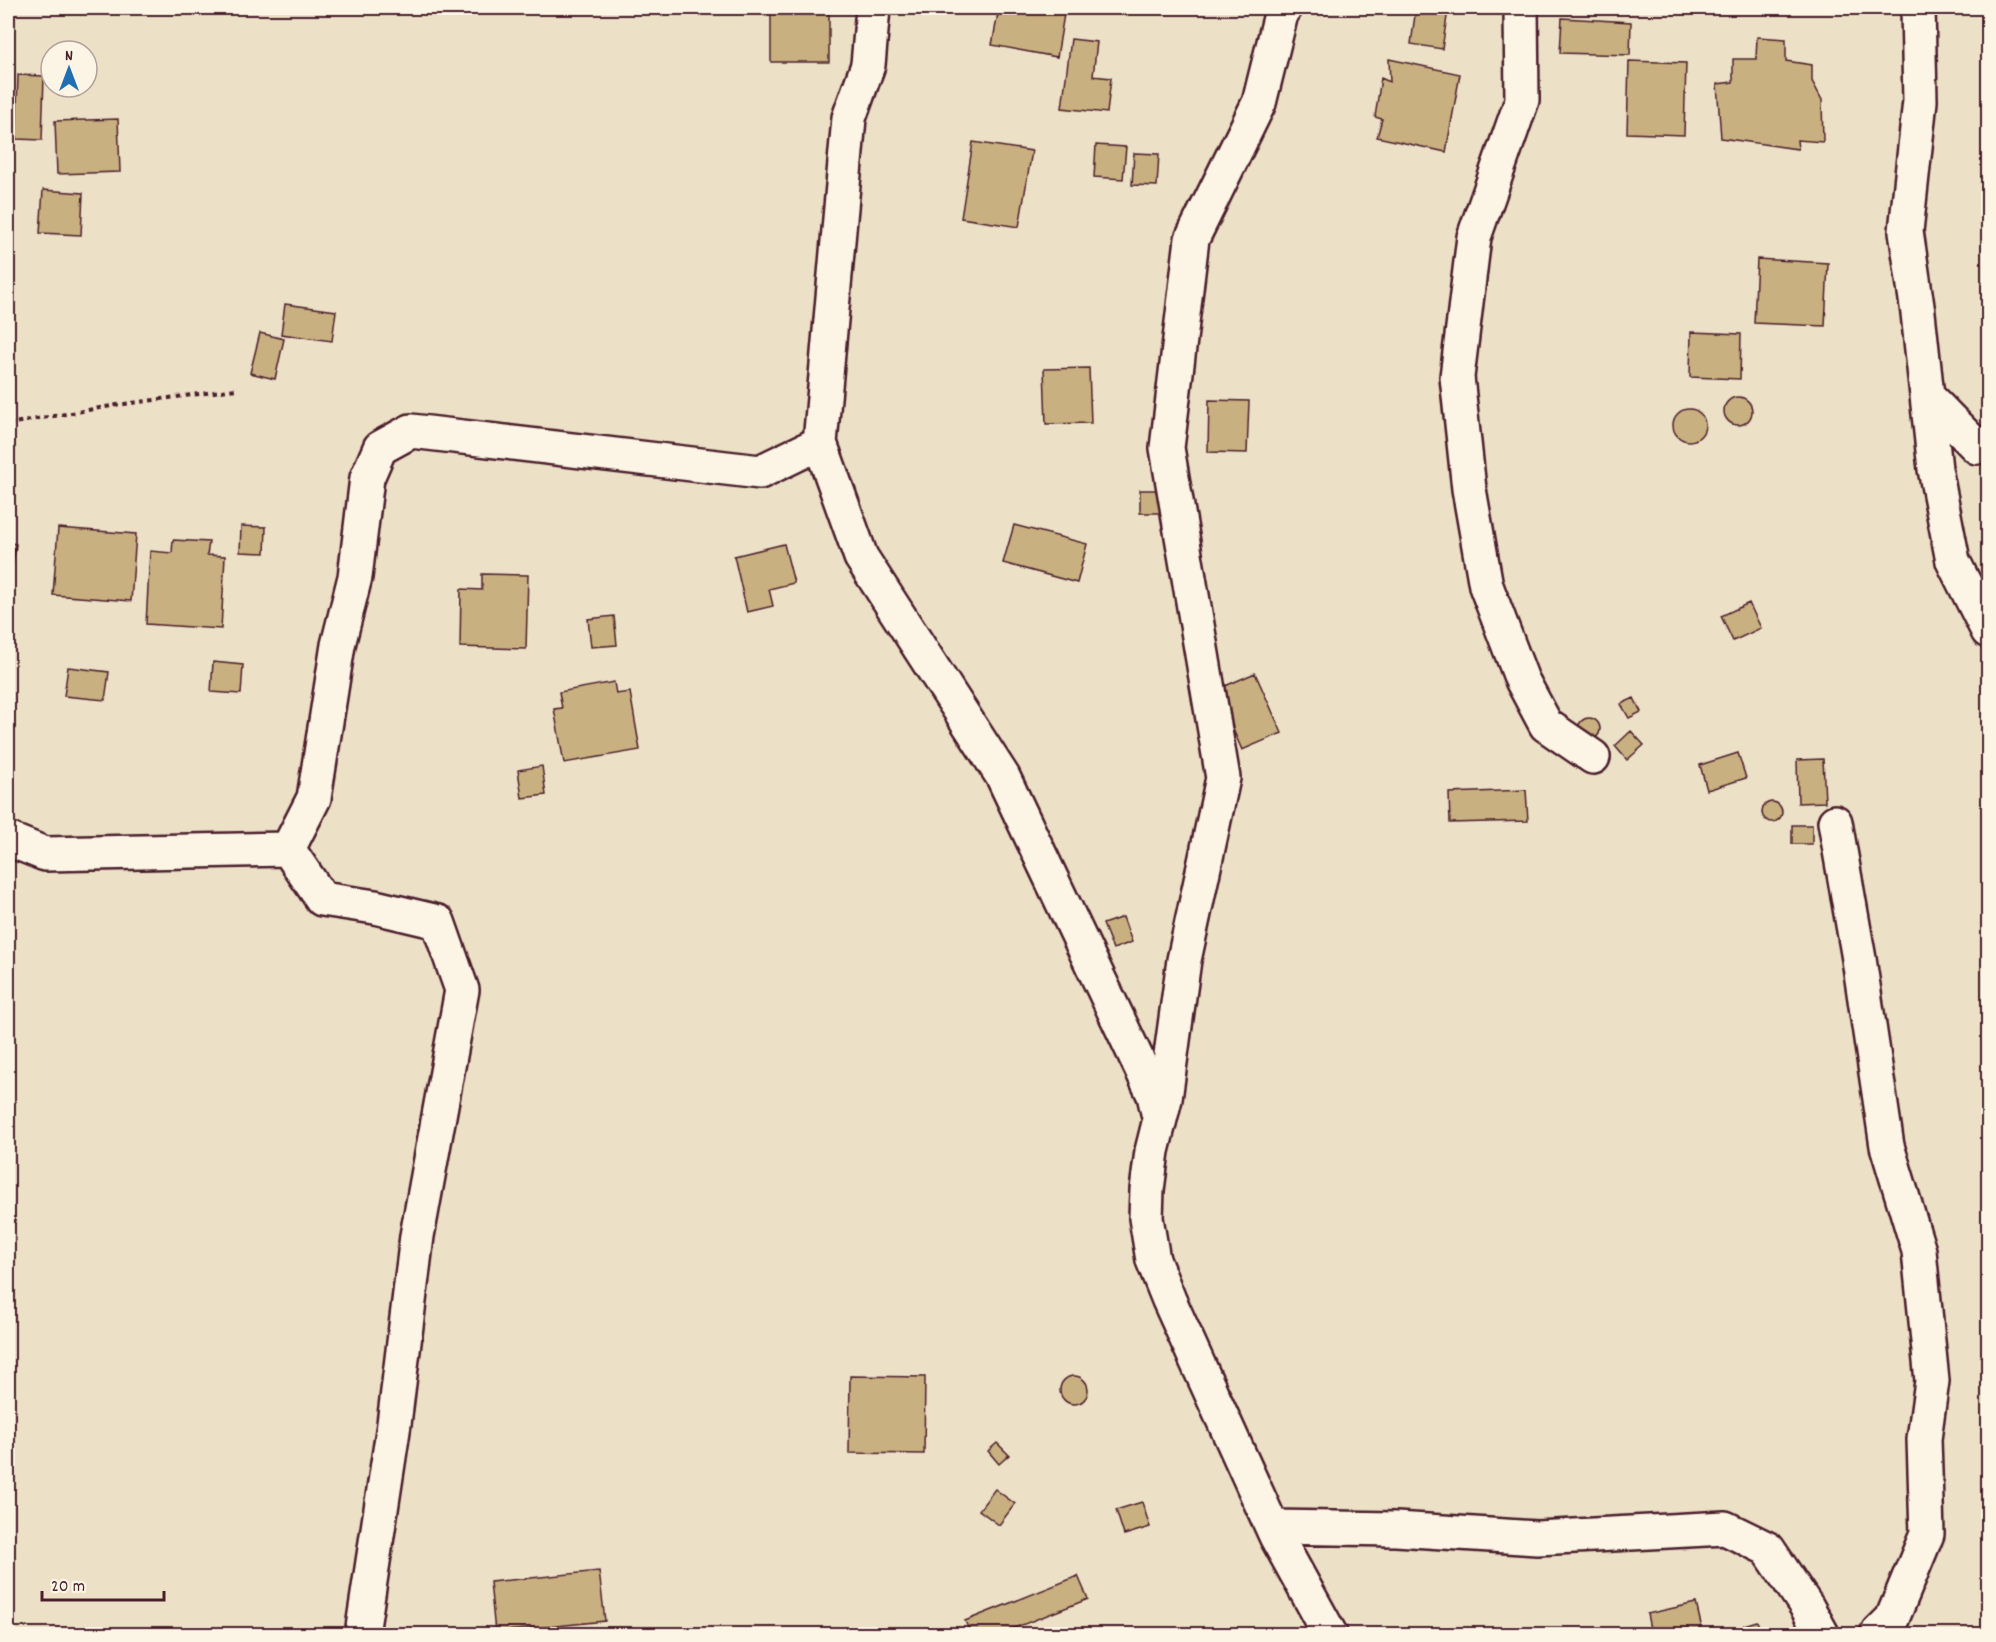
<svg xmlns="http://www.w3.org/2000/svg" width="1996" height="1642" font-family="Dekko,sans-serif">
  <rect width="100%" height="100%" fill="#ece0c7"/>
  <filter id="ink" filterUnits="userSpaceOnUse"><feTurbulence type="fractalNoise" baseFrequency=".0167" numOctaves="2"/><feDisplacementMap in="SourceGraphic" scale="12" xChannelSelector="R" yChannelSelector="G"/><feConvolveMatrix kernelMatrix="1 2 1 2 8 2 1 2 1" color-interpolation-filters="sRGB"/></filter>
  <g filter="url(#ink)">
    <path fill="#c8b080" stroke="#4a1f2b" stroke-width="1.5" d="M771,8h58v54h-58z
      M999,8h66l-8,49 -65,-12z
      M1416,8l32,2 -6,39 -31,-5z
      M1562,18l69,4 -1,33 -70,-2z
      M1757,37l29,2v22l26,4v16l10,19 1,42 -26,-2 1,9 -77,-11 -4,-54 16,-2v-23h23z
      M1071,39l26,3 -4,34 18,2 -4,35 -45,-5z
      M1389,59l71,15 -14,78 -69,-15 5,-18 -7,-2 6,-39 9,4z
      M1629,61l57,2 -2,72 -57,-2z
      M18,75l26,1 -2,64 -26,-1z
      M118,119l2,53 -63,2 -2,-53z
      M973,142l59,9 -13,76 -58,-9z
      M1096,145l30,2 -3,32 -29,-2z
      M1134,153l25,1 -2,32 -25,-1z
      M43,190l40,3 -2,42 -41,-2z
      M1757,259l71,4 -3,63 -71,-3z
      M285,304l51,7 -4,30 -51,-7z
      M1691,332l50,2 -1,45 -50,-2z
      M260,333l24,6 -9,40 -25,-6z
      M1089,368l2,55 -45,1 -2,-55z
      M1724 411a14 14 0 1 1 28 0a14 14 0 1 1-28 0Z
      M1209,400l40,1 -2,52 -39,-1z
      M1673 425a16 16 0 1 1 32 0a16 16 0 1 1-32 0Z
      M1140,490h21v23h-21z
      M1014,525l73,19 -10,39 -74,-20z
      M241,526l25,1 -1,26 -25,-1z
      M58,528l78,6 -5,67 -78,-6z
      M173,540l36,2 -2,13 18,1 -4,73 -75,-5 4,-73 22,2z
      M8,542l8,2 -8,51z
      M784,544l10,39 -25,6 4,17 -26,6 -13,-56z
      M482,574l46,1 -2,74 -66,-2 1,-58 21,1z
      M1749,603l12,25 -28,13 -12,-25z
      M614,616l3,29 -26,2 -3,-28z
      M213,662l30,3 -2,29 -30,-2z
      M68,667l41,5 -4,28 -41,-4z
      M1255,673l27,60 -40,17 -26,-60z
      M614,682l2,12 14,-2 10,58 -76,13 -10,-54 8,-1 -3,-16z
      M1634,698l7,14 -12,6 -8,-14z
      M1578 729a11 11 0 1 1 22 0a11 11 0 1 1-22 0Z
      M1631,731l13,14 -17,15 -12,-14z
      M1738,753l8,25 -39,12 -7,-25z
      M1823,759l2,43 -27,1 -1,-43z
      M542,766l4,29 -24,3 -4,-28z
      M1526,790l2,31 -78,2 -1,-30z
      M1762 812a10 10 0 1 1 20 0a10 10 0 1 1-20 0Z
      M1792,825h20v19h-20z
      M1123,917l9,25 -19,7 -10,-25z
      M1060 1390a14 14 0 1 1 28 0a14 14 0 1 1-28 0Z
      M850,1376l75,1 -1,77 -75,-1z
      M997,1443l12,12 -10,9 -11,-13z
      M995,1489l20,15 -16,21 -20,-15z
      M1142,1502l8,25 -26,8 -8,-25z
      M599,1571l6,50 -110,11 -5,-50z
      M1078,1576l10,23 -89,35h-28l-6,-13z
      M1696,1603l7,30 -52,1 -4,-20z
      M1757,1621l5,13h-15l-3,-9z"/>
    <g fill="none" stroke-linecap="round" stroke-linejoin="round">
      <g stroke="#4a1f2b" stroke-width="38">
        <path id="minor" d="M873,8l-5,57 -19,53 -29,325 41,114 142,220 151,318 5,22
          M1285,8l-4,6 -22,89 -67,136 -25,209 56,330 -39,182 -19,139 -13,52 -5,39 -1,28 7,42 16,40 107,236 54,98
          M1521,8l1,92 -48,137 -17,140 12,112 17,97 36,94 24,45 47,32
          M1918,8l2,93 -14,130 12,82 17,156 18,92 35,70
          M1927,396l50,51 11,-4
          M1835,822l24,137 28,187 32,105 13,130 -8,58 3,95 -35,85 -15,15
          M8,839l37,15 243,-5 26,-51 24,-153 17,-68 12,-99 13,-30 31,-17 349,41 60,-29
          M288,849l34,50 53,8 63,15 24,68 -45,246 -23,188 -32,210
          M1272,1527l124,2 141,9 188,-10 43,21 39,58 15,27"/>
      </g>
      <path stroke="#4a1f2b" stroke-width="4" stroke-dasharray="4.5 4.5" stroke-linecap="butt" d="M8,424l109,-19 119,-16"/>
      <use href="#minor" stroke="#fcf5e5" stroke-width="33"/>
    </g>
  </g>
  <rect width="1996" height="1642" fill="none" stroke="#fcf5e5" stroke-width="30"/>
  <rect x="15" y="15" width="1966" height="1612" fill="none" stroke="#4a1f2b" stroke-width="2" filter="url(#ink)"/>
  <g transform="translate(69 69)"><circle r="28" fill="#fcf5e5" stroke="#b59f9b" stroke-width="1.5"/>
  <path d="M0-4.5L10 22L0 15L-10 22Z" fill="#1f6fb2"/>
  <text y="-9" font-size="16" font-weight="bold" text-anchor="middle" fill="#4a1f2b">N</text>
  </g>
  <path d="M42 1591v9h122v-9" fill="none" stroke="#4a1f2b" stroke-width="3"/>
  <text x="51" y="1591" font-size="18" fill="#4a1f2b" stroke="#fcf5e5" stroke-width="4.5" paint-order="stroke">20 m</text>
</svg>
